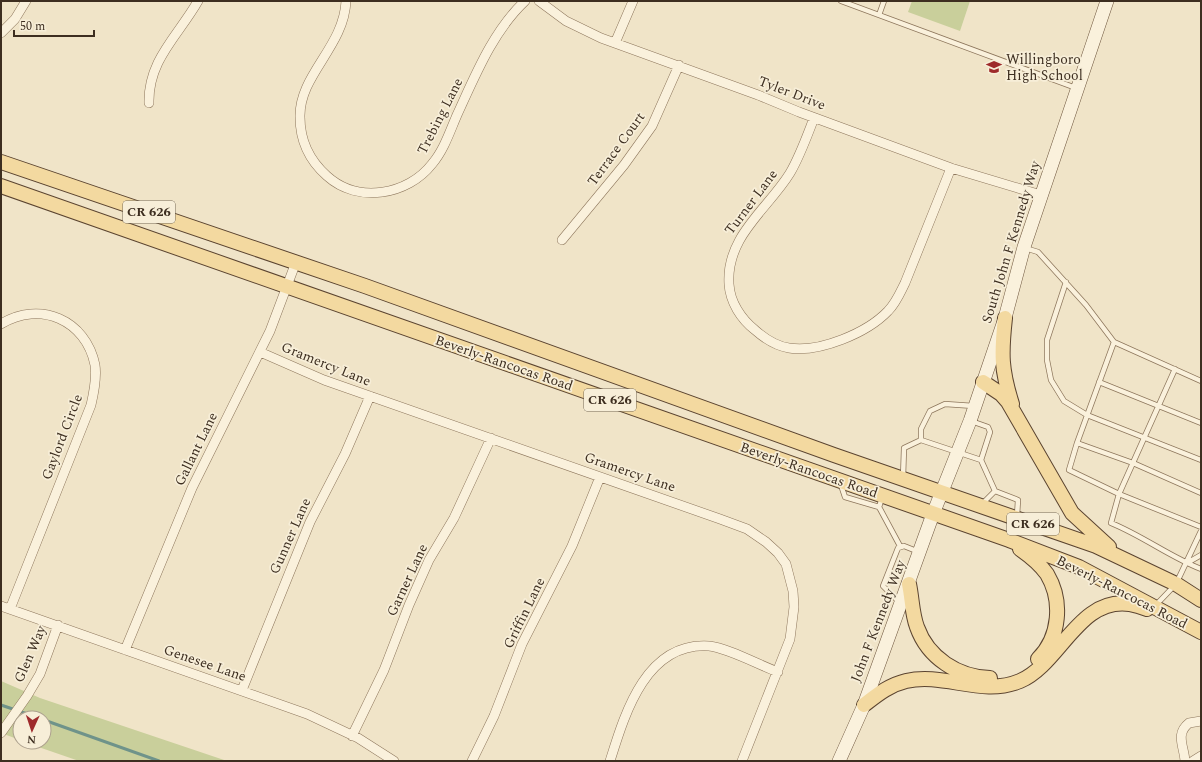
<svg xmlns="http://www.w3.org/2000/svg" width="1202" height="762" font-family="Spectral,serif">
  <rect width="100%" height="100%" fill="#f0e4c8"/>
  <path fill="#c9cf9b" d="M912,1h58l-10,30 -52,-19z
    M1,681l39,17 187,63h-148l-55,-19h20v-24h-24v22l-19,-7z"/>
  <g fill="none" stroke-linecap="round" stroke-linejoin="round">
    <path stroke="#6f938a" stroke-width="3" d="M1,705l38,13
      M44,720l115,41"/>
    <g stroke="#8d765c" stroke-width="6">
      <path id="lane" d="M841,1l235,87
        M879,15l5,-14
        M1025,248l13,4 48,53 28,37 87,39
        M1066,282l-19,58v20l4,20 13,21 23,14 114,45
        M1114,342l-37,101 -8,27 50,24 -8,29c32,13 59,34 90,46
        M1175,369l-56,125 82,33
        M1099,382l102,41
        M971,421l17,6 2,5 -9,28 -60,-20v-11l9,-18 15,-7 29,2
        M1077,443l56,20 68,30
        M981,460l14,31 23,9 -1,16
        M903,478l1,-30 17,-8
        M841,485l4,12 34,10
        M882,498l-3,9 21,39
        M982,504l13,-13
        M1187,563l14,-8
        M900,603l-17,-17 15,-38 6,-2 15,6
        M1155,606l21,-22 25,-53"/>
    </g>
    <g stroke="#8d765c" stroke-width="10">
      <path id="street" d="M346,1c-2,46 -47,74 -46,116 0,24 10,44 27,59 31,28 81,19 105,-12 12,-14 18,-33 25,-49 18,-39 36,-84 68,-114
        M539,1l27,20 35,17 157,57 41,17 152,56 90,27
        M1,33l14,-14 11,-18
        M615,43l18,-42
        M149,103c-1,-43 29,-67 49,-102
        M814,118c-7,18 -14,38 -24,55 -22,36 -64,63 -61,111 1,18 12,35 26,46 9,8 21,16 34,18 30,5 78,-15 99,-37 8,-8 12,-18 17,-28l46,-115
        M562,240l62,-75 28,-39 27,-61
        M1,324c39,-24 85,-4 94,41 2,13 -1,27 -4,40l-81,204
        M260,352l64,28 396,139 27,10 19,13 12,11 8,11 7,27 1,16 -4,32 -48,122
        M1,606l306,108 51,24 36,23
        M125,650l67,-162 78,-157 26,-69
        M242,690l68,-168 35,-68 25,-58
        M1,733l26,-37 13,-22 18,-49
        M352,736l32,-66 25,-65 20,-45 25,-42 37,-80
        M472,761l22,-45 28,-72 50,-98 28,-69
        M610,761c15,-48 36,-119 99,-115 19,2 50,19 69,26
        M1185,761c-1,-15 -10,-27 4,-38l12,-2
        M1193,761l8,-5"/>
    </g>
    <g stroke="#6f573f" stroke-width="14">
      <path id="secondary" d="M839,761l25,-56 69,-191 37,-93 35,-103 19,-71 83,-246"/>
    </g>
    <g stroke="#5b4430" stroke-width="16">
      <path id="primary" d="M1,162l364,124 469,169 262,91 80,38 25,16
        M1,186l1008,354 70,27 122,65
        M1005,318c-4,36 -4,51 7,86
        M983,382l18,12 7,8 64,111 37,34
        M1020,549c10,7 20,15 27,25 16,27 13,63 -9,85
        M909,584c3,14 3,30 8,43 11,31 41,50 73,51
        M864,705c13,-10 25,-20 42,-24 38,-9 76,16 114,0 40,-17 59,-85 110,-77 6,1 12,3 17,5"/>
    </g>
    <use href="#lane" stroke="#faf1dc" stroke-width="4.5"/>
    <use href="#street" stroke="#faf1dc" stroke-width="9"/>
    <use href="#secondary" stroke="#faf1dc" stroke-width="13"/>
    <use href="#primary" stroke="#f3d9a0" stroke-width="14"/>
  </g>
  <defs>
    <g id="school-bare" transform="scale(1.2)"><path d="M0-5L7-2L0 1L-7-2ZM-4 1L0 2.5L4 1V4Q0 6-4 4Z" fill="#9e2a2b" stroke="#f7eed8" stroke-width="2.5" paint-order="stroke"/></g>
  </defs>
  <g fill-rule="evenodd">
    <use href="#school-bare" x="994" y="67"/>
  </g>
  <g text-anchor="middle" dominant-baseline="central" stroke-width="3.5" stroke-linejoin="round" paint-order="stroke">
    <g fill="#f7eed8" stroke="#756857" stroke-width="1">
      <rect x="123" y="201" width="52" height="22" rx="3"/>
      <rect x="584" y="389" width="52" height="22" rx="3"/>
      <rect x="1007" y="513" width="52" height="22" rx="3"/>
    </g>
    <g font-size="13" font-weight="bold" fill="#3d2e20">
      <text x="149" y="212">CR 626</text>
      <text x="610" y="400">CR 626</text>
      <text x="1033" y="524">CR 626</text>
    </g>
    <g font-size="14" fill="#3d2e20" stroke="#f7eed8" text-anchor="start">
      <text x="1006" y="59">Willingboro<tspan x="1006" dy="16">High School</tspan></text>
    </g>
    <g font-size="14" fill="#3d2e20" stroke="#f7eed8">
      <text transform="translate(792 93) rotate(21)">Tyler Drive</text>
      <text transform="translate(440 116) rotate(-63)">Trebing Lane</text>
      <text transform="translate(616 149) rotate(-54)">Terrace Court</text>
      <text transform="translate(751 202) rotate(-53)">Turner Lane</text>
      <text transform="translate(1011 242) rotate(-73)">South John F Kennedy Way</text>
      <text transform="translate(504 363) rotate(19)">Beverly-Rancocas Road</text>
      <text transform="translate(326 364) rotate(22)">Gramercy Lane</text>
      <text transform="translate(62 437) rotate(-69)">Gaylord Circle</text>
      <text transform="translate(196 449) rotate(-64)">Gallant Lane</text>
      <text transform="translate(809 470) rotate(19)">Beverly-Rancocas Road</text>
      <text transform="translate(630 472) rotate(19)">Gramercy Lane</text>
      <text transform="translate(290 536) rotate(-66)">Gunner Lane</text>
      <text transform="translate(407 580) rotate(-65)">Garner Lane</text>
      <text transform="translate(1122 592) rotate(27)">Beverly-Rancocas Road</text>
      <text transform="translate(524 613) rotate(-64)">Griffin Lane</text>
      <text transform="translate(878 621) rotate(-69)">John F Kennedy Way</text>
      <text transform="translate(30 654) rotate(-67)">Glen Way</text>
      <text transform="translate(205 663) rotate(19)">Genesee Lane</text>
    </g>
  </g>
  <rect width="1202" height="762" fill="none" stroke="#3d2e20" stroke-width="4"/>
  <g transform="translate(32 730) rotate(183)"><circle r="19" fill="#f7eed8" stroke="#ada18e"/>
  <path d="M0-3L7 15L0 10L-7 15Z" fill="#9e2a2b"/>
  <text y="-6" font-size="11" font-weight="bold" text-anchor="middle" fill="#3d2e20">N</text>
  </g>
  <path d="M14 30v6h80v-6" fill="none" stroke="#3d2e20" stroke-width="2"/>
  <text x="20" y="30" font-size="12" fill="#3d2e20" stroke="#f7eed8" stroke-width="3" paint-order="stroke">50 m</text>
</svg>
